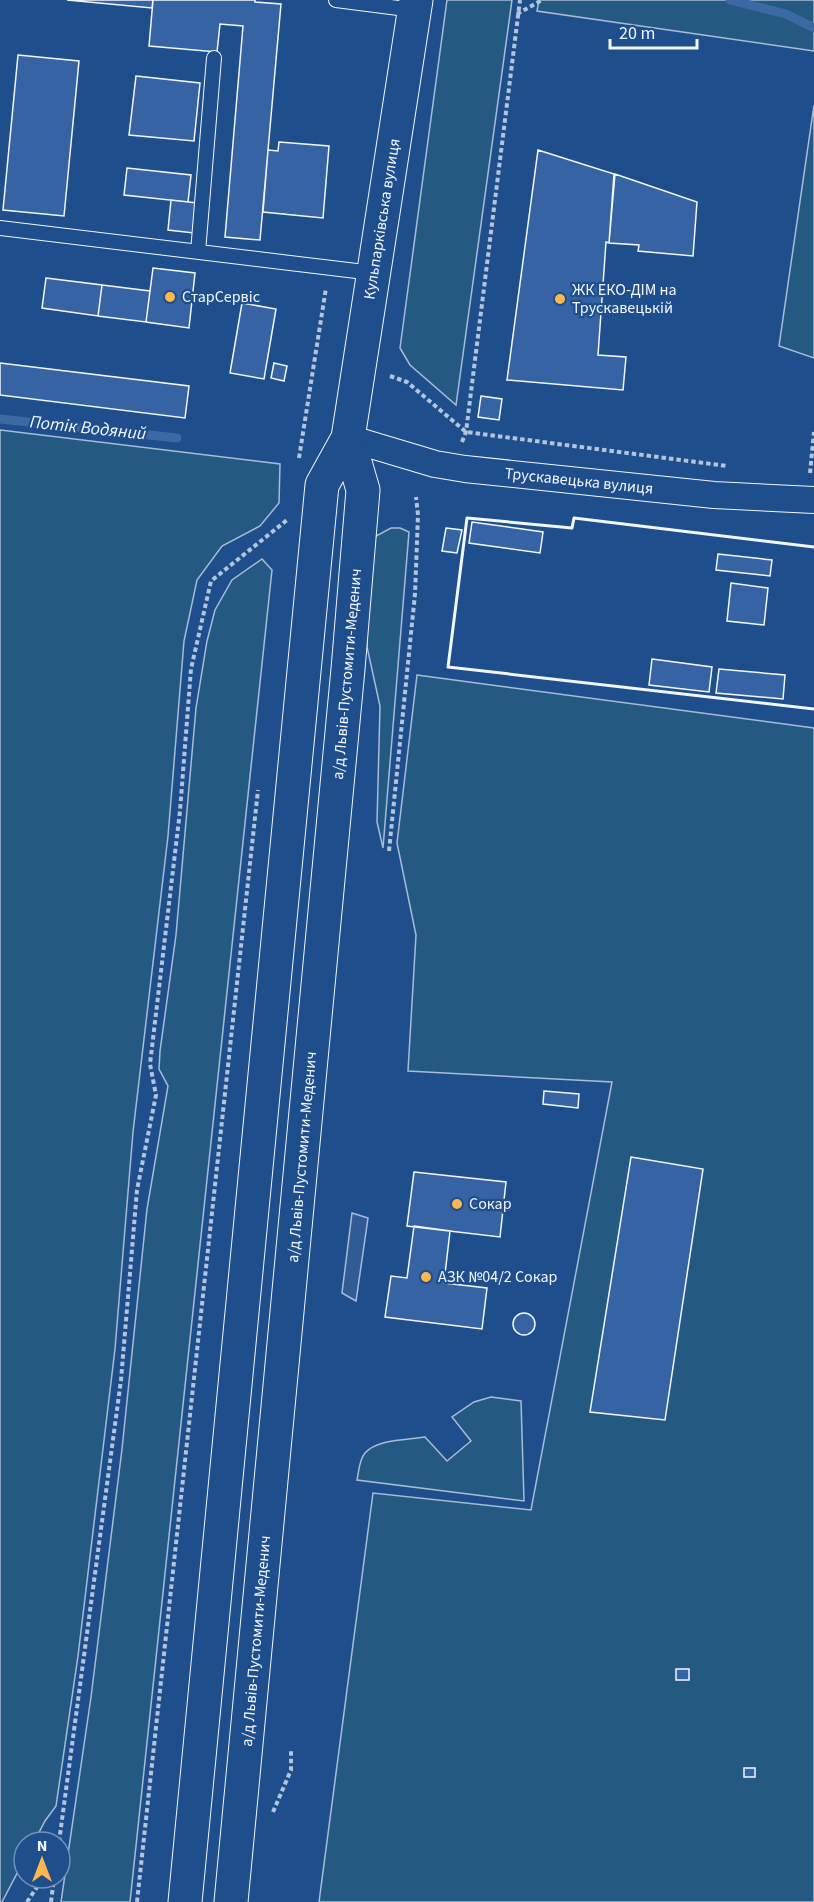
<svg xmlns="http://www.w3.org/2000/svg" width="814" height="1902" font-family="'Source Sans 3',sans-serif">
  <rect width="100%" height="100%" fill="#1f4e8c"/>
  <path fill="#245a82" stroke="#a8bbd7" stroke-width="1.5" d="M447,0h65l-56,405 -46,-40 -10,-17z
    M539,0h275v51l-277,-40z
    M814,105v253l-35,-12z
    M0,430l280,34 -1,39 -19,23 -38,20 -25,34 -13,61 -16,195 -35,296 -18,217 -37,307 -22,150 -11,15 -11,21h-10v18l-22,42h-2z
    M391,528h9l9,4 -26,316 -6,-26 3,-116 -13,-59 2,-95 7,-16z
    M262,559l10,11 -142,1332h-69l30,-205 31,-248 25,-240 21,-123 -9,-17 1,-18 16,-116 20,-227 11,-67 8,-31 17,-30z
    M417,675l397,53v1174h-495l54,-409 158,17 81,-428 -204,-11 8,-136 -19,-92z
    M491,1397l30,4 3,100 -167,-21c2,-9 2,-20 8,-27 12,-14 42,-13 60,-16l22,24 24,-20 -19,-24 22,-15z"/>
  <path fill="#305b95" stroke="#a8bbd7" stroke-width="1.5" d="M352,1213l16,5 -12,83 -14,-8z"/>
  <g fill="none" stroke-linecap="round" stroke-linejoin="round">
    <path stroke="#3b69a3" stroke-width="9" d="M730,0l56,14 28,14
      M0,419l177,19"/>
  </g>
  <path fill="#3563a3" stroke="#f2f6ff" stroke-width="1.5" d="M67,0h86l-1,8z
    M153,0h102v2l26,2 -21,236 -35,-3 18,-211 -23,-2 -3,28 -68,-6z
    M18,55l61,6 -15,155 -61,-6z
    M136,76l64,7 -6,58 -65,-6z
    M279,142l50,4 -6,72 -60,-6 5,-62 10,1z
    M538,150l76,24 -5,69 -3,-1 -8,113 28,2 -3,33 -116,-10z
    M127,168l64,7 -3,27 -64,-7z
    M615,174l82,28 -4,54 -55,-5 1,-6 -30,-2z
    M171,200l26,3 -3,30 -26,-3z
    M153,268l42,5 -6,55 -43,-6z
    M46,278l56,7 -4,31 -56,-8z
    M102,285l48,6 -4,31 -48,-6z
    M242,303l34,6 -12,70 -34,-6z
    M0,363l189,23 -4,32 -185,-23z
    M274,363l13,3 -3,15 -13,-3z
    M481,396l21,3 -3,21 -21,-3z
    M472,522l71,10 -3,21 -71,-10z
    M446,528l16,2 -5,23 -15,-2z
    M718,554l54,6 -2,16 -54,-6z
    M731,583l37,5 -4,37 -37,-4z
    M652,659l60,8 -3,25 -60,-7z
    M719,669l66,6 -2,24 -67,-6z
    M544,1091l35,3 -1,14 -35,-4z
    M631,1157l72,12 -38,251 -75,-8z
    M414,1172l92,10 -6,55 -93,-11z
    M414,1226l36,5 -6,52 43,5 -5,41 -97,-12 6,-41 16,2z
    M513 1324a11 11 0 1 1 22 0a11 11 0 1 1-22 0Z
    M676,1669h13v11h-13z
    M744,1768h11v9h-11z"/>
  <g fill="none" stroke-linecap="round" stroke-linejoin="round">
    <g stroke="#f2f6ff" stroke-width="16">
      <path id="service" d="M336,0l78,10
        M0,228l373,45
        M198,252l16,-194"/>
    </g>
    <g stroke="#f2f6ff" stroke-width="28">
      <path id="minor" d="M348,438l87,26 30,5 249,26 100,5"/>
    </g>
    <g stroke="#f2f6ff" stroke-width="35">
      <path id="primary" d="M185,1902l137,-1417 26,-47 68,-438
        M231,1902l117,-1233 15,-179 -15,-52"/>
    </g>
    <path stroke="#b3c4dc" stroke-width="4" stroke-dasharray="4.5 3" stroke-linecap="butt" d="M517,14l25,-14
      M390,376l17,6 59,50 261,34
      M462,442l4,-10 54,-432
      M299,458l27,-170
      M810,473l4,-41
      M389,851l26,-257 3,-79 -2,-18
      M273,1812l18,-42v-21
      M59,1842l62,-462 16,-190 19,-95 -6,-31 30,-253 11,-142 20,-88 76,-61
      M27,1902l16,-24
      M51,1902l3,-24
      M137,1902l121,-1112"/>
    <use href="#service" stroke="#1f4e8c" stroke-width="14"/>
    <use href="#minor" stroke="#1f4e8c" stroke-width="26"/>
    <use href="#primary" stroke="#1f4e8c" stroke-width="33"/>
    <path stroke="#f2f6ff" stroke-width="3" d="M814,547l-240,-29 -2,10 -105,-10 -19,149 366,42"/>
  </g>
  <g fill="#ffb74d" stroke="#1f4e8c" stroke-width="2">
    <circle cx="170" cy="297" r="6"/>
    <circle cx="560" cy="299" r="6"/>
    <circle cx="457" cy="1204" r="6"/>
    <circle cx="426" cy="1277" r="6"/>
  </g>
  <g text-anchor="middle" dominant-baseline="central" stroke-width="4.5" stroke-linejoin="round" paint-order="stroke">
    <g font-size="16" fill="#f2f6ff" stroke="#1f4e8c">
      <text transform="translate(382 219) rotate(-81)">Кульпарківська вулиця</text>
      <text transform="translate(579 481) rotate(6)">Трускавецька вулиця</text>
      <text transform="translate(347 674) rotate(-85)">а/д Львів-Пустомити-Меденич</text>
      <text transform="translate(302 1157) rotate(-85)">а/д Львів-Пустомити-Меденич</text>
      <text transform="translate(256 1641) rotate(-85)">а/д Львів-Пустомити-Меденич</text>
    </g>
    <g font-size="16" fill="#f2f6ff" stroke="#1f4e8c" text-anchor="start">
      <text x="572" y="290">ЖК ЕКО-ДІМ на<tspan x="572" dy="18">Трускавецькій</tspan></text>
      <text x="182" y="297">СтарСервіс</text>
      <text x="469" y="1204">Сокар</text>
      <text x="438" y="1277">АЗК №04/2 Сокар</text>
    </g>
    <g font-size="18" font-style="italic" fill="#f2f6ff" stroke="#1f4e8c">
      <text transform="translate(88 428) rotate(6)">Потік Водяний</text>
    </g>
  </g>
  <g transform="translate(42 1860)"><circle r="28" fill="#1f4e8c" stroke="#7391ba" stroke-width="1.5"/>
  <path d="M0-4.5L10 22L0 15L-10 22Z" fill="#ffb74d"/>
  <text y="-9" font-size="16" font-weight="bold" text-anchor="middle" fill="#f2f6ff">N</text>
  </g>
  <path d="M610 39v9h87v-9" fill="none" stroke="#f2f6ff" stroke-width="3"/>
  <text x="619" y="39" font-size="18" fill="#f2f6ff" stroke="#1f4e8c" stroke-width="4.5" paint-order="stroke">20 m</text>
</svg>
